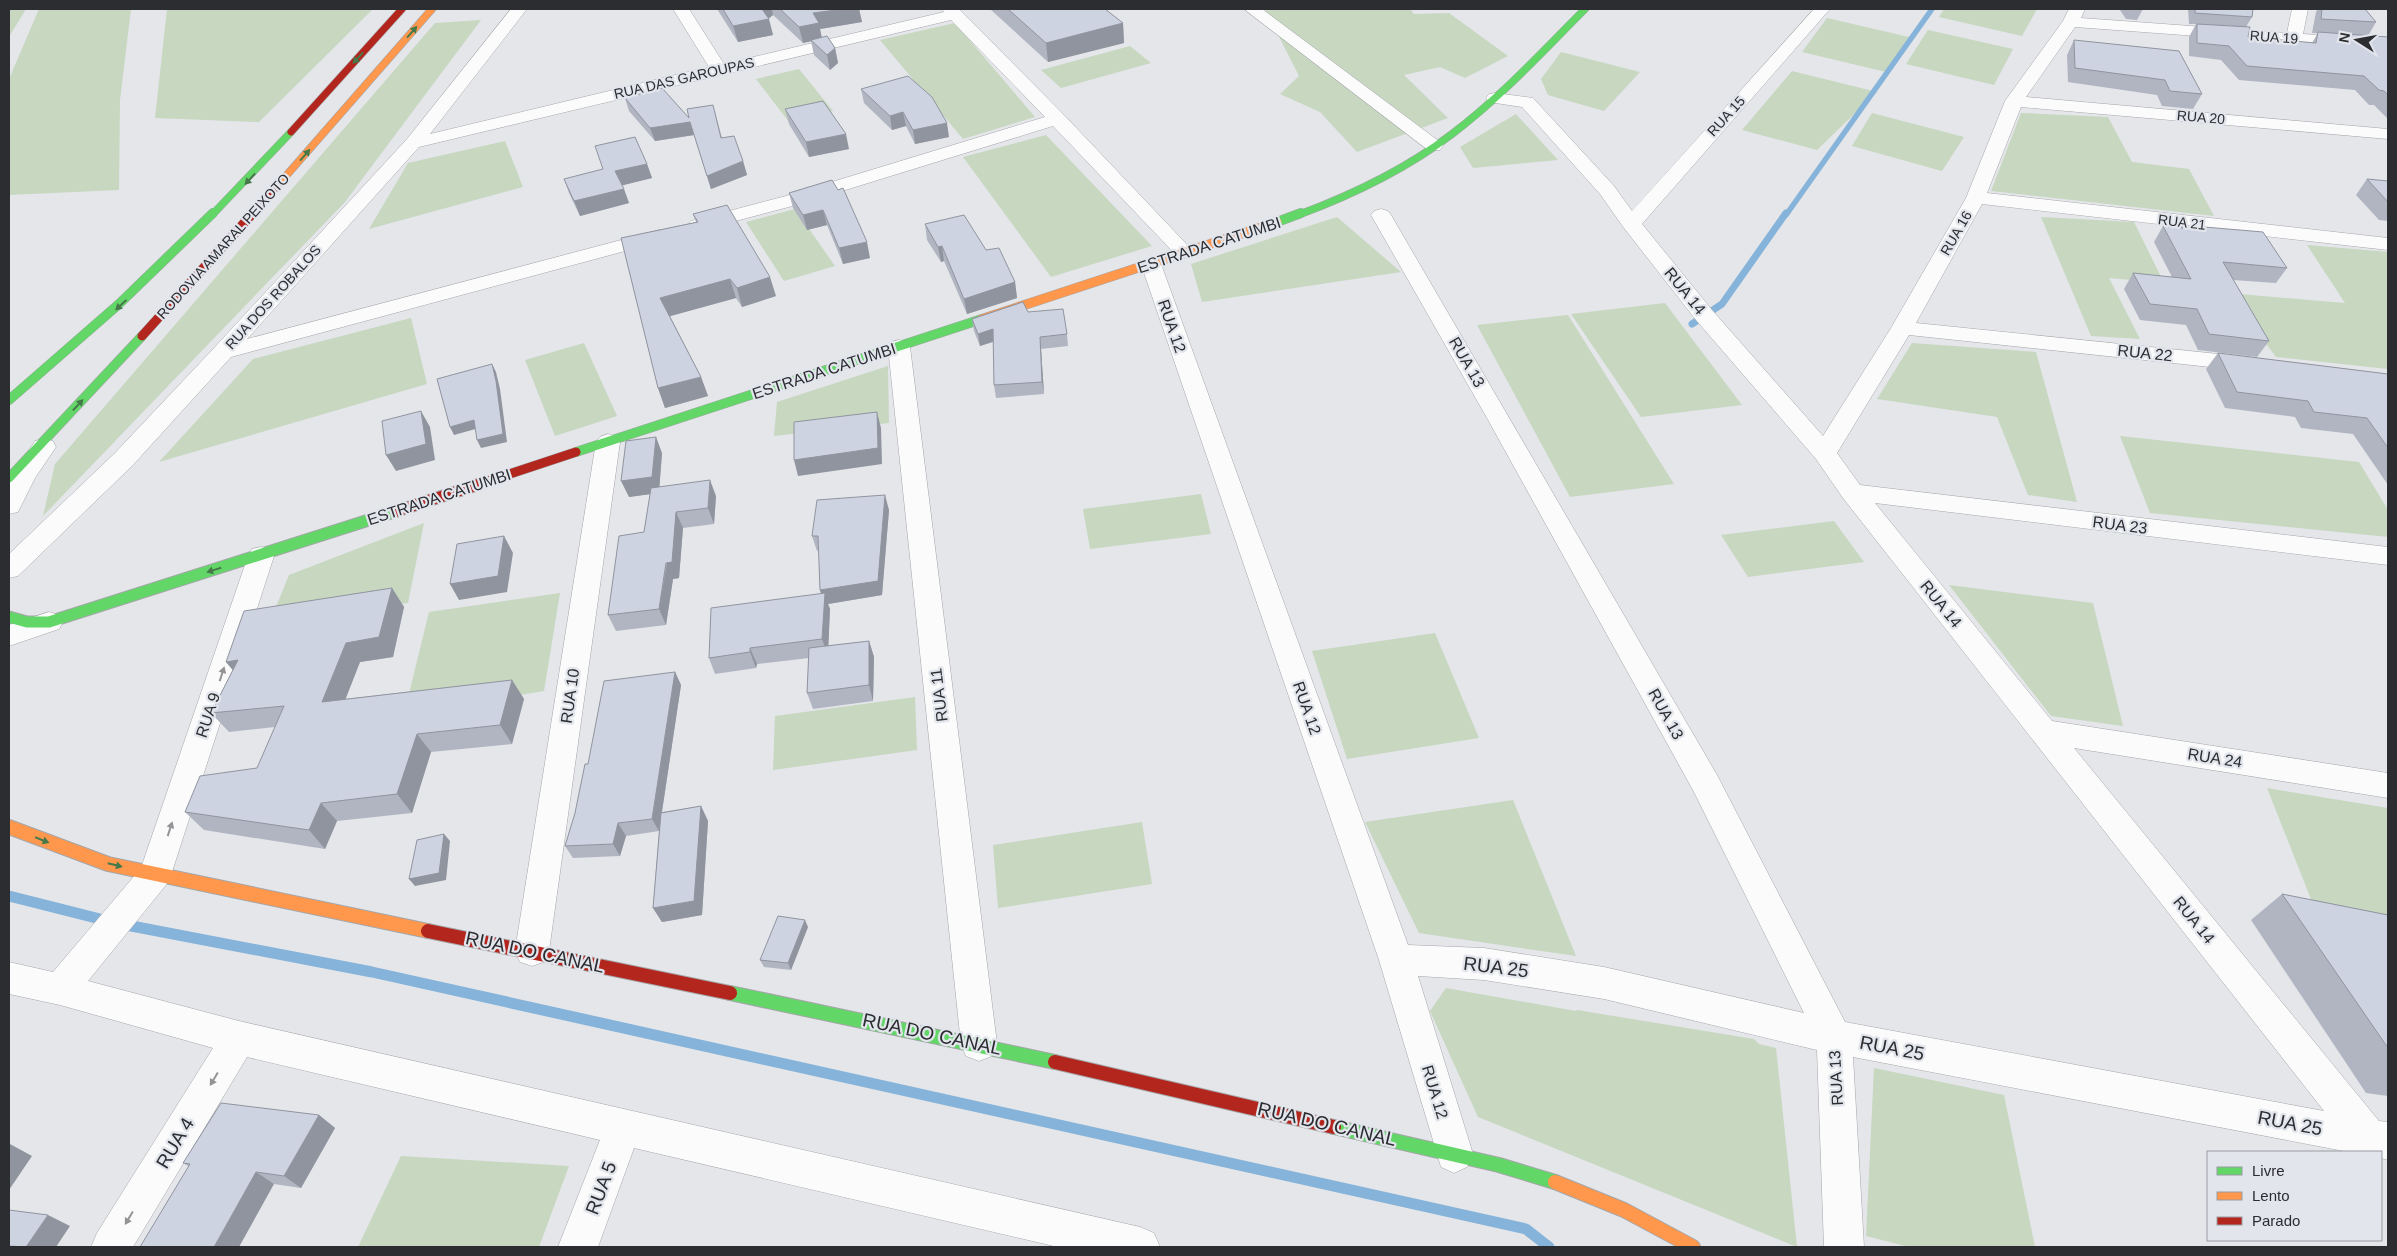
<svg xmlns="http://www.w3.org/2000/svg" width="2397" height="1256" font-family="Helvetica,sans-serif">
  <rect width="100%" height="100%" fill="#e4e6ea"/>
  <path fill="#c7d7c0" d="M9,9h17l-17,28z
    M39,9h92l-11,91 -1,90 -110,5v-116z
    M167,9h206l-114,113 -104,-4z
    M1265,9h145l4,5 35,-1 59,43 -43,22 -25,-11 -36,8 44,43 -91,34 -37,-40 -40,-18 19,-18z
    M1944,9h93l-15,27 -83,-19z
    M1827,18l82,19 -23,35 -84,-20z
    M481,20l-136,182 -302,314 12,-52 380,-441z
    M955,23l80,94 -72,22 -83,-99z
    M1928,30l85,19 -19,36 -88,-21z
    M1130,46l21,17 -90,25 -20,-18z
    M1561,52l79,20 -36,39 -56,-16 -7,-16z
    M799,69l34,42 -44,11 -33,-43z
    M1792,71l85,21 -60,58 -75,-20z
    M1872,113l92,24 -22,34 -90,-25z
    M2021,113l87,4 24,45 57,7 25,47 -223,-25z
    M1516,114l42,46 -85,8 -13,-21z
    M1046,135l106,111 -101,31 -88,-120z
    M505,141l18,46 -154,42 39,-66z
    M795,209l40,57 -51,15 -38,-59z
    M1337,217l64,55 -199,30 -11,-38z
    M2041,217l93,5 30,61 -55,-5 31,61 -49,-3z
    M2307,245l81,7v117l-112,-12 -48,-64 117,10z
    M1665,303l77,102 -101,12 -70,-103z
    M1568,315l106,169 -104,13 -93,-172z
    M411,318l16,66 -268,78 94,-103z
    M584,343l33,73 -62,20 -30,-76z
    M1912,343l124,9 41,150 -49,-7 -31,-78 -120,-18z
    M888,366l1,57 -115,13 3,-34z
    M2120,436l239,26 29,48v27l-238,-24z
    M1201,494l10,40 -121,15 -7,-40z
    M1834,521l30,41 -116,15 -27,-42z
    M424,523l-16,80 -137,16 18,-44z
    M1949,585l144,18 30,123 -72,-10z
    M560,593l-16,98 -140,23 25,-102z
    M1435,633l44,105 -132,21 -35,-108z
    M915,697l2,53 -144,20 2,-54z
    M2267,788l121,20v121l-70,-12z
    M1513,800l63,156 -157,-23 -54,-111z
    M1142,822l10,62 -154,24 -5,-63z
    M1446,988l130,23 1,-1 177,29 5,5 17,4 21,199 -319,-130 -48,-106z
    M1874,1068l130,27 31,152h-126l-43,-11z
    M401,1156l168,10 -30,81h-181z"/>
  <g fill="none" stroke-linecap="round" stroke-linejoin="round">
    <path stroke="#86b3d9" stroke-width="5.5" d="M1786,215l146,-206"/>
    <path stroke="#86b3d9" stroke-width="7" d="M1692,324l30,-20 64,-91"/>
    <path stroke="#86b3d9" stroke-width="11" d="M9,896l99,25
      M121,924l251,48 1154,257 23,18"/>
    <g stroke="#a5a6a9" stroke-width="1">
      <path id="street" d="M511,9h16l-97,125 279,-67 -36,-58h16l35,55 220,-52 -2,-3h17l105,106 130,137 -3,4 -7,2 -7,-2 -124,-130 -253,78 -102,27 -7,-2 -3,-4 3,-4 95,-25 259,-79 -94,-97 -532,127 -172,192 412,-109 7,2 3,4 -3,4 -435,117 -98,108 -115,111 -9,2v-24l106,-101 100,-106 192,-208z
        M1244,9h18l178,133 3,4 -3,4h-12z
        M1814,9h16l-188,215 70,86 111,126 68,-108 75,-130 39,-97 58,-80 6,-12h16l-4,9 206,15 5,-24h16l-5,25 85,6v10l-313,-23 -49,70 362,32v10l-367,-32 -34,86 401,45v12l-406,-46 -66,119 332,34 8,2 3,5 -3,5 -8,2 -339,-36 -72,118 23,32 528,62v18l-513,-62 177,218 336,52v25l-314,-50 305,373 9,1v38l-7,-2v-6h-32l-496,-95 11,190h-40l-7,-197 -213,-51 -120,-19 -66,-4 55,178 -6,13 -13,6 -13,-6 -62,-207 -238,-696 3,-4 7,-2 7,2 3,4 247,681 76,3 120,19 200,46 -110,-221 -207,-374 -116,-203 3,-4 7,-2 7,2 3,4 326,560 128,247 479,89 -481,-613 -27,-39 -120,-139 -72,-92 -24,-34 -78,-87 -33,-5 -3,-4 3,-4 6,-1 38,5 81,88 18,25z
        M899,340l8,2 3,5 87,697 -5,12 -13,5 -13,-5 -5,-12 -73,-697 3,-5z
        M608,434l8,3 4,5 -71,509 -5,11 -12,4 -12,-4 -5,-11 81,-509 4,-5z
        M44,439l9,2 3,6 -21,31 -17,34 -9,2v-32l26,-41z
        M261,547l9,2 4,7 -103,319 -5,10 -78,96 151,40 901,206 14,6 6,14h-102l-424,-99 -36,99h-40l42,-107 -353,-83 -114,190h-42l6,-14 116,-185 -153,-43 -51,-11v-32l44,10 88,-104 107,-312 4,-7z
        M49,612l10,3 4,7 -4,7 -50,17v-21z"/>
    </g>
    <g stroke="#a5a6a9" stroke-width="8">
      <path id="fast-far3" d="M212,215l79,-83
        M1298,215c54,-20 108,-46 154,-81 49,-37 90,-82 133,-125"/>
    </g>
    <g stroke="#a5a6a9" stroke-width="10">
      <path id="fast-far2" d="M1277,222l24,-9
        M9,400l110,-96 94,-91
        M576,452l406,-133
        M9,478l133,-142"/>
    </g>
    <g stroke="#a5a6a9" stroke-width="13">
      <path id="fast-far1" d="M9,617l18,5h22l348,-111"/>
    </g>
    <g stroke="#a5a6a9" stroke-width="16">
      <path id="fast" d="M730,993l325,69
        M1334,1127l165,38 56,17"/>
    </g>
    <g stroke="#a5a6a9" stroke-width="8">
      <path id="slow-far2" d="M278,185l154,-176"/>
    </g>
    <g stroke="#a5a6a9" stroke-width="10">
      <path id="slow-far1" d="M982,319l295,-97"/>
    </g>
    <g stroke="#a5a6a9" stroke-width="16">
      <path id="slow" d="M9,827l99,37 320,67
        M1555,1182l69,28 69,37"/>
    </g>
    <g stroke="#a5a6a9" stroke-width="8">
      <path id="jam-far3" d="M291,132l111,-123
        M252,215l26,-30"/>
    </g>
    <g stroke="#a5a6a9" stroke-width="10">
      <path id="jam-far2" d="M142,336l111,-123
        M476,485l100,-33"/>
    </g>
    <g stroke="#a5a6a9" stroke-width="13">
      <path id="jam-far1" d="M397,511l83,-27"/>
    </g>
    <g stroke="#a5a6a9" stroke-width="16">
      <path id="jam" d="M428,931l302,62
        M1055,1062l279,65"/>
    </g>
    <use href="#street" fill="#fbfbfc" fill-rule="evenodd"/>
    <use href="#fast-far3" stroke="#63d668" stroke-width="7"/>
    <use href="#fast-far2" stroke="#63d668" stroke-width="9"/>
    <use href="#fast-far1" stroke="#63d668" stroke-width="11"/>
    <use href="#fast" stroke="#63d668" stroke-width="14"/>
    <use href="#slow-far2" stroke="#ff974d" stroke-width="7"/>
    <use href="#slow-far1" stroke="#ff974d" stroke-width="9"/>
    <use href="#slow" stroke="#ff974d" stroke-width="14"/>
    <use href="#jam-far3" stroke="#b3261e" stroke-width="7"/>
    <use href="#jam-far2" stroke="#b3261e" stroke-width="9"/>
    <use href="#jam-far1" stroke="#b3261e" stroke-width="11"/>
    <use href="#jam" stroke="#b3261e" stroke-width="14"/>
  </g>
  <path fill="#b1b5c2" d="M717,9h147h-5l3,13 -42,7 2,9 13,10 3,15 -8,7 -16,-15 -3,-14 -8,2 -30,-28 -5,4 5,16 -35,7z
    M990,9h115l18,14 1,20 -76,19z
    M2112,9h31l-6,11 -11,-1 -6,-9z
    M2188,9h65l-1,8 -6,10 2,10 64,6 6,-10h-6l4,-21 2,-3h47l11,13 -8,14 20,1v82l-14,-14h-5l-14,-15 -116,-10 -18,-20 -32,-4v-19l7,-13h-7z
    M2074,40l128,54 -9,15 -31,-3 -5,-11 -89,-13 -1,-27z
    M861,89l88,48 -34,7 -9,-18 -14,4 -28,-27z
    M625,98l64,20 24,-13 9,33 21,23 4,14 -36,14 -17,-54 -39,6 -26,-30z
    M785,109l64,40 -40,8 -20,-33z
    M647,164l5,14 -30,7 7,18 -49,13 -11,-23 -5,-14z
    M2367,179l21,2v40l-9,-1 -23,-25z
    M832,180l38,78 -27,6 -16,-39 -20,5 -14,-22 -4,-15z
    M693,214l83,82 -34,11 -6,-9 -66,18 31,61 7,19 -43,12 -7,-20 -37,-150 75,-16z
    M925,224l90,58 2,16 -50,16 -23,-53 -3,1 -14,-22z
    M2181,225l106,43 -11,15 -43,-3 36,61 -12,16 -59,-7 -12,-25 -46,-5 -16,-31 9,-16 39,4 -18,-35 9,-16 16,2z
    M1028,312l39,22 1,12 -27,3 3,45 -48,4 -2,-13 -1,-43 -13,4 -6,-15 -2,-12z
    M2218,353l170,21v111l-35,-51 -52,-6 -6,-11 -70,-9 -19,-39z
    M662,453l-3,34 57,9 -2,28 -31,4 -4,50 -6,1 -7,46 -50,6 -8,-16 36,-83 6,-38 -21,3z
    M889,510l-7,85 -54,9 2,5 -2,37 41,-5 5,16 -1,44 -60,8 -6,-16 2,-35 -52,6 -1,4 -41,6 -6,-16 112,-64 -1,-4 -1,-40 -2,1 -5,-15z
    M392,588l12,19 -11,50 -33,5 -15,37 167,-19 12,19 -12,45 -81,8 -19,61 -75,8 -12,28 -121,-19 -19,-18 72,-44 18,-41 -46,5 -18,-19 22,-43 -7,-8z
    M675,672l6,13 -19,127 39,-6 7,15 -6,94 -40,7 -9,-14 6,-77 -33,5 -6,20 -47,2 -8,-12 10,-33 13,-49z
    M2282,894l106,21v181l-22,-3 -115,-173z
    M808,927l-17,43 -27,-3 -4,-7z
    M319,1115l16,13 -34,60 -27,-4 -86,-18 -5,-3z"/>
  <path fill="#90949e" d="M761,9h11l1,6 -5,4h1l4,16 -35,7 -5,-16z
    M843,9h21h-5l3,13 -42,7 2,10 -19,4 -4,-16 14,-14z
    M1123,23l1,20 -76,19 -2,-19z
    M835,48l3,15 -8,7 -3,-15z
    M903,112l3,14 -14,4 -2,-14z
    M690,122l4,13 -39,6 -5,-13z
    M947,123l2,14 -34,7 -2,-14z
    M846,134l3,15 -40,8 -3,-15z
    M743,161l4,14 -36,14 -4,-13z
    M647,164l5,14 -32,8 -5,-15z
    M624,189l5,14 -49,13 -6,-15z
    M823,210l4,15 -20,5 -4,-15z
    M867,242l3,16 -27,6 -4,-16z
    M942,246l2,15 -3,1 -3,-15z
    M770,277l6,19 -34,11 -5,-19z
    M730,279l6,19 -69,19 -7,-19z
    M1015,282l2,16 -50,16 -3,-15z
    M993,329l2,12 -15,5 -2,-12z
    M1040,337l1,12 3,45 -2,-12z
    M492,364l4,8 4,17 7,53 -26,6 -4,-8z
    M701,377l7,19 -43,12 -7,-20z
    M421,411l9,16 5,33 -39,11 -10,-16z
    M877,412l4,16 1,36 -84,12 -4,-16z
    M474,420l5,8 -25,7 -4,-8z
    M656,437l6,16 -3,40 -30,4 -8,-16z
    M710,480l6,16 -2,28 -6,-16z
    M885,495l4,15 -7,85 -54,9 2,5 -2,46 -6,-16 2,-37 -4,-12z
    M676,512l7,16 -4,50 -6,1 -7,46 -7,-16z
    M504,536l9,17 -6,39 -48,8 -9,-16z
    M392,588l12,19 -11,50 -33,5 -23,59 -15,-19 24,-59z
    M869,641l5,16 -1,44 -4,-16z
    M750,648l7,16 -1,4 -6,-16z
    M238,660l4,21 -16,-19z
    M675,672l6,13 -22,146 -7,-12z
    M512,680l12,19 -12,45 -12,-19z
    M417,734l14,18 -19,61 -15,-19z
    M321,803l16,18 -12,28 -16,-19z
    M701,806l7,15 -6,94 -40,7 -9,-14z
    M618,823l8,13 -6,20 -7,-12z
    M444,834l6,7 -4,39 -31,6 -6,-7z
    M805,920l3,7 -17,43 -3,-7z
    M319,1115l16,13 -34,60 -17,-12z
    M10,1144l22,12 -23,34v-45z
    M256,1172l18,12 -35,63h-25z
    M48,1215l22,11 -14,21h-30z"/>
  <path fill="#ced3e2" stroke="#90949e" d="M723,9h39l7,10 -36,7z
    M780,9h63l-30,4 6,10 -20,4z
    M1008,9h97l18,14 -77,20z
    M2195,9h58l-1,8 -57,-4z
    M2322,9h43l11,13 -55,-3z
    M2197,24l53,3 -2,10 68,6 2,-11 70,5v58l-4,-4 -5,-1 -15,-14 -117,-10 -18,-20 -32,-3z
    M827,36l8,12 -8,7 -16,-15z
    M2074,40l105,11 23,43 -32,-3 -5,-11 -90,-12z
    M908,76l24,21 15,26 -34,7 -10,-18 -13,4 -29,-27z
    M662,88l27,30 -2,-9 26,-4 8,33 13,-2 9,25 -36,15 -17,-54 -40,6 -25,-30z
    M823,101l23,33 -40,8 -21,-33z
    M635,137l12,27 -32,7 9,18 -50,12 -10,-22 39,-10 -8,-23z
    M2367,179l21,2v21z
    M832,180l6,10 5,-2 24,54 -28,6 -16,-38 -20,5 -14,-22z
    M727,205l43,72 -33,11 -7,-9 -70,19 41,79 -43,11 -37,-150 77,-16 -5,-8z
    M964,215l22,35 13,-2 16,34 -51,17 -22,-53 -4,1 -13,-23z
    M2181,225l82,7 24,36 -64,-6 46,79 -60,-7 -12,-25 -47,-5 -17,-31 58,6 -28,-53 20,2z
    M1023,302l5,10 35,-3 4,25 -27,3 2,45 -48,3 -1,-56 -15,5 -6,-15z
    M2218,353l170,21v74l-21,-30 -53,-6 -6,-11 -71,-9z
    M492,364l4,17 7,53 -26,6 -3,-20 -24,7 -13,-48z
    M421,411l5,33 -40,11 -4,-34z
    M877,412l1,36 -84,12v-38z
    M656,437l-4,40 -31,4 5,-40z
    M710,480l-2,28 -32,4 -4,50 -6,1 -7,46 -51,6 11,-79 25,-4 7,-44z
    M885,495l-7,86 -58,9 -2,-54h-6l5,-36z
    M504,536l-6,40 -48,8 7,-40z
    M392,588l-13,49 -33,6 -24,59 190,-22 -12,45 -83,9 -20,60 -76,9 -12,27 -124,-18 15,-36 57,-8 27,-62 -73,7 27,-53 -12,2 18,-51z
    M825,593l-3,46 -72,9v4l-41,6 2,-50z
    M869,641v44l-62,8 2,-45z
    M675,672l-23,147 -34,4 -5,21 -48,2 10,-33 10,-49h3l16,-83z
    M701,806l-7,95 -41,7 8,-95z
    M444,834l-5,39 -30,6 8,-39z
    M2282,894l106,21v133z
    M778,916l27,4 -17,43 -28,-3z
    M221,1103l98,12 -35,61 -28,-4 -42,75h-74l50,-83 -7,-1z
    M9,1210l39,5 -22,32 -17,-1z"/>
  <defs><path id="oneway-solid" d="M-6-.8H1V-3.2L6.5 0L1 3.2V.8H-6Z" transform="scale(1.25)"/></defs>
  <g fill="#457949">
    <use href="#oneway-solid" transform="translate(412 32) rotate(-49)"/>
    <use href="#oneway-solid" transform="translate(358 58) rotate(132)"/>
    <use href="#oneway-solid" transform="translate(305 155) rotate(-49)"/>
    <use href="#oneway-solid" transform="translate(250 179) rotate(133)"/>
    <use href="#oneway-solid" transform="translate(121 305) rotate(137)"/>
    <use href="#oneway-solid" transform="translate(78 405) rotate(-47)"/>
    <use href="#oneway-solid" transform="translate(214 570) rotate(163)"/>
    <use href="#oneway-solid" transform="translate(42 840) rotate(22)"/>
    <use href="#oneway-solid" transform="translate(115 865) rotate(14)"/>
  </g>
  <g fill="#949496">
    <use href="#oneway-solid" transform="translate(222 674) rotate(-72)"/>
    <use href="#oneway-solid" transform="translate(170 829) rotate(-72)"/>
    <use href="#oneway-solid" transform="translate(214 1079) rotate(121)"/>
    <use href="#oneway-solid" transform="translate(129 1218) rotate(121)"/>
  </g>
  <g text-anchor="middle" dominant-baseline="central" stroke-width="4.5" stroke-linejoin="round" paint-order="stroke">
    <g font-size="14" fill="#2c2d30" stroke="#e2e5ec">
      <text transform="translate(2274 37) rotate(4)">RUA 19</text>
      <text transform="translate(684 78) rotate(-13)">RUA DAS GAROUPAS</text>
      <text transform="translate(1726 116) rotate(-48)">RUA 15</text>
      <text transform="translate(2201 117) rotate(5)">RUA 20</text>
      <text transform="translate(2182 222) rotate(7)">RUA 21</text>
      <text transform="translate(1956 233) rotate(-60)">RUA 16</text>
      <text transform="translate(223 246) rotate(-48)">RODOVIA AMARAL PEIXOTO</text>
      <text transform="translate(273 297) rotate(-48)">RUA DOS ROBALOS</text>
    </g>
    <g font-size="16" fill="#2c2d30" stroke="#e2e5ec">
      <text transform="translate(1209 245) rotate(-18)">ESTRADA CATUMBI</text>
      <text transform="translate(1685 291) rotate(51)">RUA 14</text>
      <text transform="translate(1172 326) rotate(71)">RUA 12</text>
      <text transform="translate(2145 353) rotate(6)">RUA 22</text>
      <text transform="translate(1467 362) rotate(60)">RUA 13</text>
      <text transform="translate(824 371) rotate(-18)">ESTRADA CATUMBI</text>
      <text transform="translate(439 497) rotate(-18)">ESTRADA CATUMBI</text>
      <text transform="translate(2120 525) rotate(7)">RUA 23</text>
      <text transform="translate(1941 604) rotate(51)">RUA 14</text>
      <text transform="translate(939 695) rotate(-97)">RUA 11</text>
      <text transform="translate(570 696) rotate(-82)">RUA 10</text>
      <text transform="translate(1307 708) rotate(71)">RUA 12</text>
      <text transform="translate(1666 714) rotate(61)">RUA 13</text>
      <text transform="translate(208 715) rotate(-72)">RUA 9</text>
      <text transform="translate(2215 758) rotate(9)">RUA 24</text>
      <text transform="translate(2194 920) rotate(51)">RUA 14</text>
      <text transform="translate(1836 1078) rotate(-93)">RUA 13</text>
      <text transform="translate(1435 1092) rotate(73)">RUA 12</text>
    </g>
    <g font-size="19" fill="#2c2d30" stroke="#e2e5ec">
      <text transform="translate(535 952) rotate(12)">RUA DO CANAL</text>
      <text transform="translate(1496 967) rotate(7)">RUA 25</text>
      <text transform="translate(932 1034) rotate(12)">RUA DO CANAL</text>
      <text transform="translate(1892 1048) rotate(11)">RUA 25</text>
      <text transform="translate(2290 1123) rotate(11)">RUA 25</text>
      <text transform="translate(1327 1124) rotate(13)">RUA DO CANAL</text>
      <text transform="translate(175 1143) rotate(-59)">RUA 4</text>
      <text transform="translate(601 1188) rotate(-69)">RUA 5</text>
    </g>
  </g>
  <rect width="2397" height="1256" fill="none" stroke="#2c2d30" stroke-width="20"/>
  <rect x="2207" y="1151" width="175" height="90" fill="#e2e5ec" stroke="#999ba1"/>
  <rect x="2217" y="1167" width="25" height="8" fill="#63d668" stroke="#999ba1"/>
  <text x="2252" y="1176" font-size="15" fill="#2c2d30">Livre</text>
  <rect x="2217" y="1192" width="25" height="8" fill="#ff974d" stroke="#999ba1"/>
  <text x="2252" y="1201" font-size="15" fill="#2c2d30">Lento</text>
  <rect x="2217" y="1217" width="25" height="8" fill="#b3261e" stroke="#999ba1"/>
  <text x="2252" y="1226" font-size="15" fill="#2c2d30">Parado</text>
  <g transform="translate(2357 40) rotate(281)" stroke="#e2e5ec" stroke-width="4" paint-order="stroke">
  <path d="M0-4L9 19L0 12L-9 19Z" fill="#2c2d30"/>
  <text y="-8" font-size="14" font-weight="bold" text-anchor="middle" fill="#2c2d30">N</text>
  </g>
</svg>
